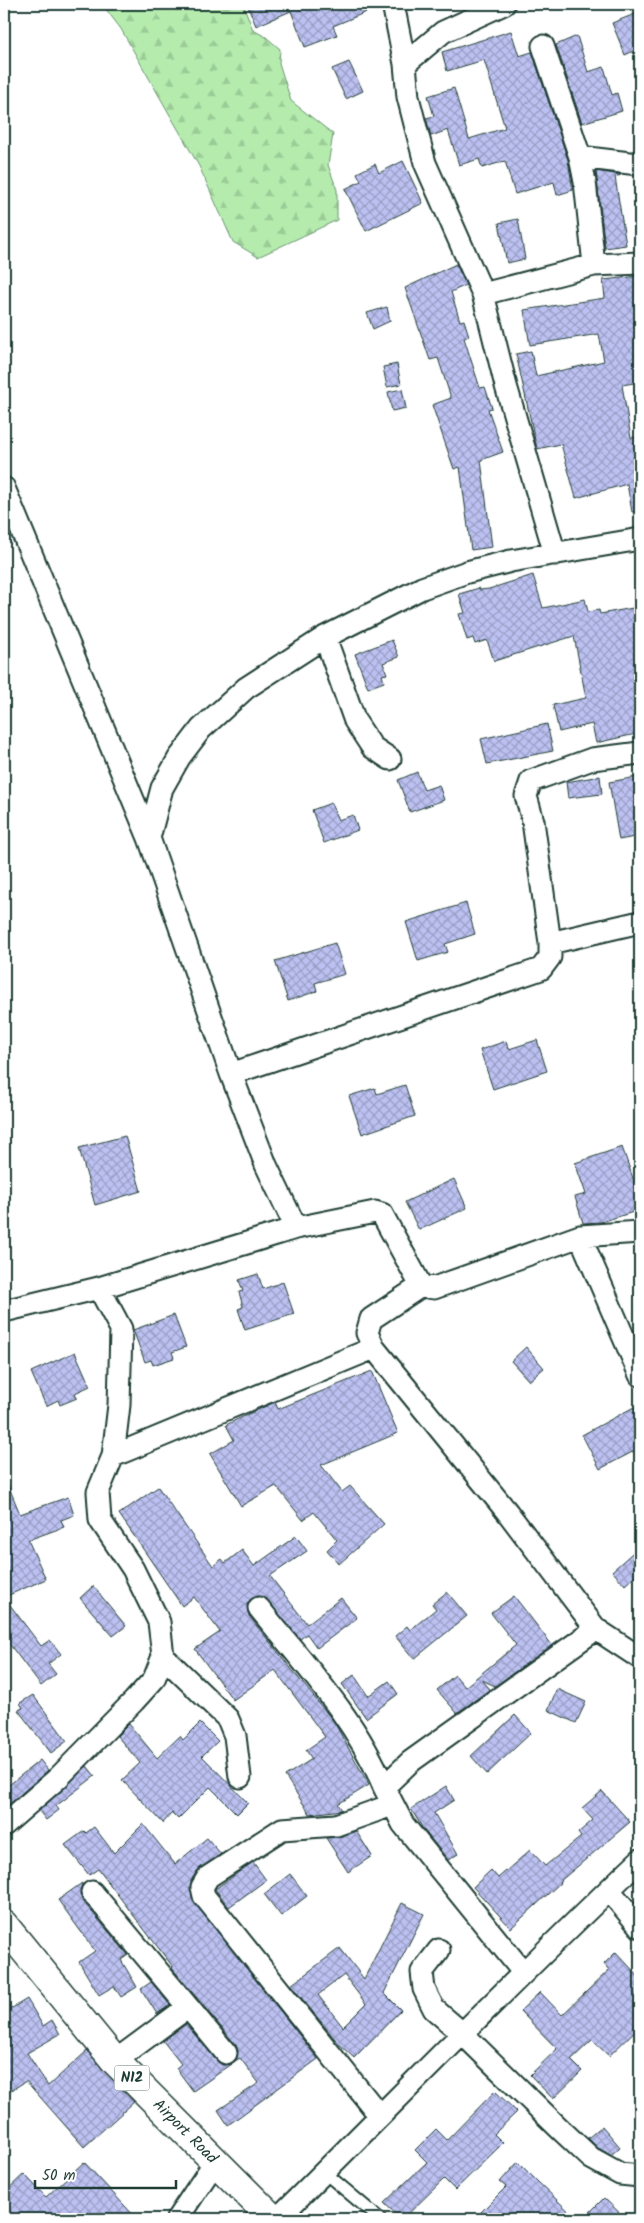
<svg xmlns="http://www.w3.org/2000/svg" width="644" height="2223" font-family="Kalam,sans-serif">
  <defs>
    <pattern id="forest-firs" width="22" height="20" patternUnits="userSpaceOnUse" patternTransform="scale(1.25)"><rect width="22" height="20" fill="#b5ecae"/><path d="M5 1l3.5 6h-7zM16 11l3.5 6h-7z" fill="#9bcb96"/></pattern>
    <pattern id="building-cross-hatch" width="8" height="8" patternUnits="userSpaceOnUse" patternTransform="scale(1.25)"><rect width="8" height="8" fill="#bdc1f2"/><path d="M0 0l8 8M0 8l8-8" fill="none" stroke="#999ec5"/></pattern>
  </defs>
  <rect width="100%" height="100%" fill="#fff"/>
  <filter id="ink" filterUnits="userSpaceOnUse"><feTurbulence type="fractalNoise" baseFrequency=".02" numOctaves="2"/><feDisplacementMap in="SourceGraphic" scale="10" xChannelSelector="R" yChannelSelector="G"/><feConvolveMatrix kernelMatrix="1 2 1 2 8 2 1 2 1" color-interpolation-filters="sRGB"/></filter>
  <g filter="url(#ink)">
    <path fill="url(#forest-firs)" stroke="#6a9471" d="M102,4h141l10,26 13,7 14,12 -1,14 12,38 42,33 -5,31 9,25v30l-79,37 -25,-15 -34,-76 -78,-137z"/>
    <path fill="url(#building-cross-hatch)" stroke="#1f3d34" fill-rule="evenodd" d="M247,4h134v2l-48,20 4,9 -32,12 -14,-36 -35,15z
      M640,12v36l-15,7 -13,-32z
      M511,31l8,25 13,-4 36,108 5,30 -16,5 -3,-13 -39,12 -10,-33 -23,7 -3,-9 -20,6 -11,-35 -17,6 -5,-18 8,-2 -6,-20 26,-8 15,51 36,-11 -21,-68 -37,11 -5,-19z
      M577,36l11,36 16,-5 8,28 5,-2 5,18 -40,12 -26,-78z
      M349,62l14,29 -17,8 -14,-30z
      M403,161l20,42 -57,28 -21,-42 16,-8 -4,-8 18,-9 4,9z
      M596,171l25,4 -6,2 11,68 -21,3z
      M518,219l7,40 -18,4 -8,-40z
      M456,264l10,21 -15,7 9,29 4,-1 5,16 -5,2 16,50 5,-1 7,21 -4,1 15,43 -22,8 11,87 -21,3 -11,-83 -6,2 -22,-64 19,-7 -13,-40 -8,2 -25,-72z
      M640,276v106l-18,3 9,53 9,-2v75l-8,1 -5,-28 -51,14 -15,-54 -24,5 -21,-95 15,-3 5,25 68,-15 -5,-27 -69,11 -6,-35 81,-12 -2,-18z
      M387,307l3,14 -17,8 -6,-16z
      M397,364l4,20 -14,3 -4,-20z
      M402,389l4,19 -14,3 -4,-19z
      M533,575l10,33 42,-9 3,13 11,-2 1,4 33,-6 7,32v93l-44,10 -4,-19 -33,8 -6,-27 33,-7 -12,-62 -80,25 -7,-21 -12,4 -2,-6 -6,2 -8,-26 6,-1 -6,-19 20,-6 1,2 9,-1z
      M392,640l7,17 -16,6 4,11 -5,1 2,7 -16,6 -13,-34z
      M547,724l6,27 -66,13 -6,-25z
      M417,772l7,18 15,-5 5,15 -34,12 -12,-32z
      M600,776l2,18 -34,4 -2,-16z
      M637,777l3,20v39l-21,4 -10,-58z
      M331,803l7,17 15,-5 5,15 -34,13 -12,-33z
      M466,903l9,31 -30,10 3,8 -30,9 -12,-39z
      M335,943l10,31 -30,9 2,8 -29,10 -13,-40z
      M537,1040l10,31 -54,18 -13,-39 26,-9 3,8z
      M405,1085l10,31 -53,18 -13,-38 26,-8 2,6z
      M125,1136l16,55 -46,14 -16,-57z
      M622,1147l18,51v12l-39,12 -18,1 -8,-26 11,-3 -11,-31z
      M454,1179l13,29 -48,22 -14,-28z
      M258,1274l5,15 20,-7 11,32 -49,16 -7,-21 5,-2 -4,-15 4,-1 -4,-11z
      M174,1315l12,32 -14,5 2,6 -21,7 -2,-5 -6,2 -12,-32z
      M526,1347l18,21 -15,13 -18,-20z
      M75,1352l15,34 -15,7 2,5 -17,7 -2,-5 -12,6 -15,-34z
      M372,1371l26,62 -77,32 21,27 8,-6 34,38 -45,40 -12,-14 10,-10 -23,-28 -11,8 -27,-34 -35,20 -31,-52 24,-14 -8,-15 18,-9 31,-14 3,7z
      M634,1407l6,11v30l-40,21 -18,-34z
      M4,1475l16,39 48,-17 6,18 -13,5 3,7 -36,13 18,39 -42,18 37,49 9,-6 11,14 -13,10 8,10 -15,12 -37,-49z
      M158,1487l55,79 9,-7 3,4 17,-13 12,16 42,-30 11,15 -37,25 37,48 34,-26 16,20 -40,30 -10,-14 -7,5 -36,-42 -7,-1 -10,8 2,12 85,106 35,63 -31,19 4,6 -32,4 -25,-38 27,-17 -6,-9 19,-13 -50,-67 -42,30 -38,-51 25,-17 -26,-35 -12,9 -63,-92z
      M640,1546v25l-15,14 -13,-14z
      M93,1586l33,40 -13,10 -33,-38z
      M447,1592l20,24 -53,43 -19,-23 12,-10 3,4 26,-21 -4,-5z
      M514,1596l38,49 -57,41 -13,-6 8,9 -33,24 -20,-23 18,-15 10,12 51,-42 -25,-32z
      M354,1675l14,21 21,-15 9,13 -32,24 -24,-34z
      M557,1689l29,13 -10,21 -28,-13z
      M33,1695l34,46 -16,12 -33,-43 5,-2 -3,-5z
      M515,1715l16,18 -44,41 -16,-18z
      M200,1723l18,18 -16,15 46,47 -11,11 -27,-27 -32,32 -6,-6 -9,10 -41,-43 18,-17 -23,-27 12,-12 28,34 23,-22 3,4z
      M40,1760l8,10 -44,39v-20z
      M87,1766l8,10 -39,30 3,4 -13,10 -7,-9z
      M446,1786l8,14 -20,13 24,41 -10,6 -25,-31 -12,-20z
      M602,1791l28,31 -71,60 1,1 -49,45 -38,-41 18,-17 7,8 32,-28 15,16 36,-29 -3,-4 15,-13 -11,-12z
      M143,1824l32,40 32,-26 14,16 -24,17 -6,10 1,18 126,160 -90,66 -10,-15 41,-27 -19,-25 -5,3 3,-10 -2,-6 -64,-77 1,-1 -75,-98 -9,6 -24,-30 19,-14 2,2 8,-6 20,26z
      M356,1831l16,25 -24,16 -22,-34 14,-1z
      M253,1862l13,18 -37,27 -14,-18z
      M290,1874l17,22 -26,20 -17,-22z
      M82,1883l-2,11 2,6 46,55 -7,5 16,27 -16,10 -7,-11 -15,9 -20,-33 16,-11 -37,-51z
      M402,1903l22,11 -40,79 17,17 -47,48 -15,-14 -48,-59 49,-37 24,31zM344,1975l22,29 -23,23 -25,-32z
      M616,1952l24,26v48l-31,30 -17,-16 -21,20 11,11 -29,28 -23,-24 27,-26 -37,-38 20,-19 22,23 47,-45 -5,-6z
      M151,1982l19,23 -13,9 -16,-25z
      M27,1999l16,27 9,-6 8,14 -33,19 21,33 39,-35 47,51 -50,45 -58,-66 -22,14v-82z
      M186,2024l31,37 5,4 10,-1 -39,27 -17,-23 5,-4 -18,-23z
      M495,2091l22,21 -23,22 9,9 -48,47 -11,-11 -41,40h-2l-17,-16 43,-41 -12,-12 21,-21 11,11z
      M602,2126l18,21 -9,8 -13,-7 -10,-10z
      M84,2162l53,57h-133v-26l20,-19 22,23z
      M518,2162l20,20 39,37h-103l32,-32 -6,-5z
      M604,2198l22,21h-43z"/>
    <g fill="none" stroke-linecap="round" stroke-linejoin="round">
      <g stroke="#1f3d34" stroke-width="15">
        <path id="lane" d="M324,2172l56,47"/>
      </g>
      <g stroke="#1f3d34" stroke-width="25">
        <path id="street" d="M393,4l12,60 3,33 17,66 58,131 23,92 49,168
          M543,46l37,111 5,25 9,83
          M405,64l38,-32 61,-28
          M580,157l58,7
          M483,294l111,-29 46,-2
          M4,488l145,350 82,236 35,91 30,63
          M325,637l30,84 17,26 18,12
          M149,838l13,-50 17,-30 22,-29 45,-41 79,-51 97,-49 45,-16 44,-11 129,-22
          M550,943l90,-21
          M231,1074l310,-105 9,-12v-14l-17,-122 -7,-25 5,-15 61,-22 48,-6
          M580,1236l60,139
          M421,1286l-50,33 -4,14 7,15 134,165 88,116 44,29
          M4,1311l95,-23 197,-60 79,-16 7,2 39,72 13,2 146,-52 60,-4
          M113,1456l261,-108
          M259,1608c45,56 97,111 125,179
          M163,1656l65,63 7,17 5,41
          M4,1825l54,-47 76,-77 20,-22 9,-23 -4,-34 -26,-53 -33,-49 -2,-28 15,-36 6,-51 2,-76 -22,-41
          M609,1890l31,37
          M92,1892l96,115 -73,54
          M439,1950l-17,22 2,17 10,20 29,25 96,94 32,30 29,16 20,2
          M523,1972l-120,-148 -19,-37 26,-25 186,-133
          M188,2007l38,46
          M380,2116l-176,-220 -2,-9 6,-10 74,-48 54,-4 56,-20
          M177,2219l38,-57
          M277,2219c121,-120 239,-242 363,-359"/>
      </g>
      <g stroke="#1f3d34" stroke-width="31">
        <g id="highway">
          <path id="s1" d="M4,1925l111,136 158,158"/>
        </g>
      </g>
      <use href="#lane" stroke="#fff" stroke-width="11"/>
      <use href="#street" stroke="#fff" stroke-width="21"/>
      <use href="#highway" stroke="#fff" stroke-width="28"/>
    </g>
  </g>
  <g text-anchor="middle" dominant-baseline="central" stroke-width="4" stroke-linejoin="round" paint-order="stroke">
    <rect fill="#fff" stroke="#627771" stroke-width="1" x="114.5" y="2065.5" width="35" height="25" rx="4"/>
    <g font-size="15" font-weight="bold" fill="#1f3d34">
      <text x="132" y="2078">N12</text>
    </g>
    <g font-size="16" fill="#1f3d34" stroke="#fff">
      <text stroke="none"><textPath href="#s1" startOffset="275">Airport Road</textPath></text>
    </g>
  </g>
  <rect width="644" height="2223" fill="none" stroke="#fff" stroke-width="20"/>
  <rect x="10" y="10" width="624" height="2203" fill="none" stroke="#1f3d34" stroke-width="2" filter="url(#ink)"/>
  <path d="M35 2180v8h141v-8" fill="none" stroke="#1f3d34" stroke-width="2.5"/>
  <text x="42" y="2180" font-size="15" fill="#1f3d34" stroke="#ffffff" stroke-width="4" paint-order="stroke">50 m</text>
</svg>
